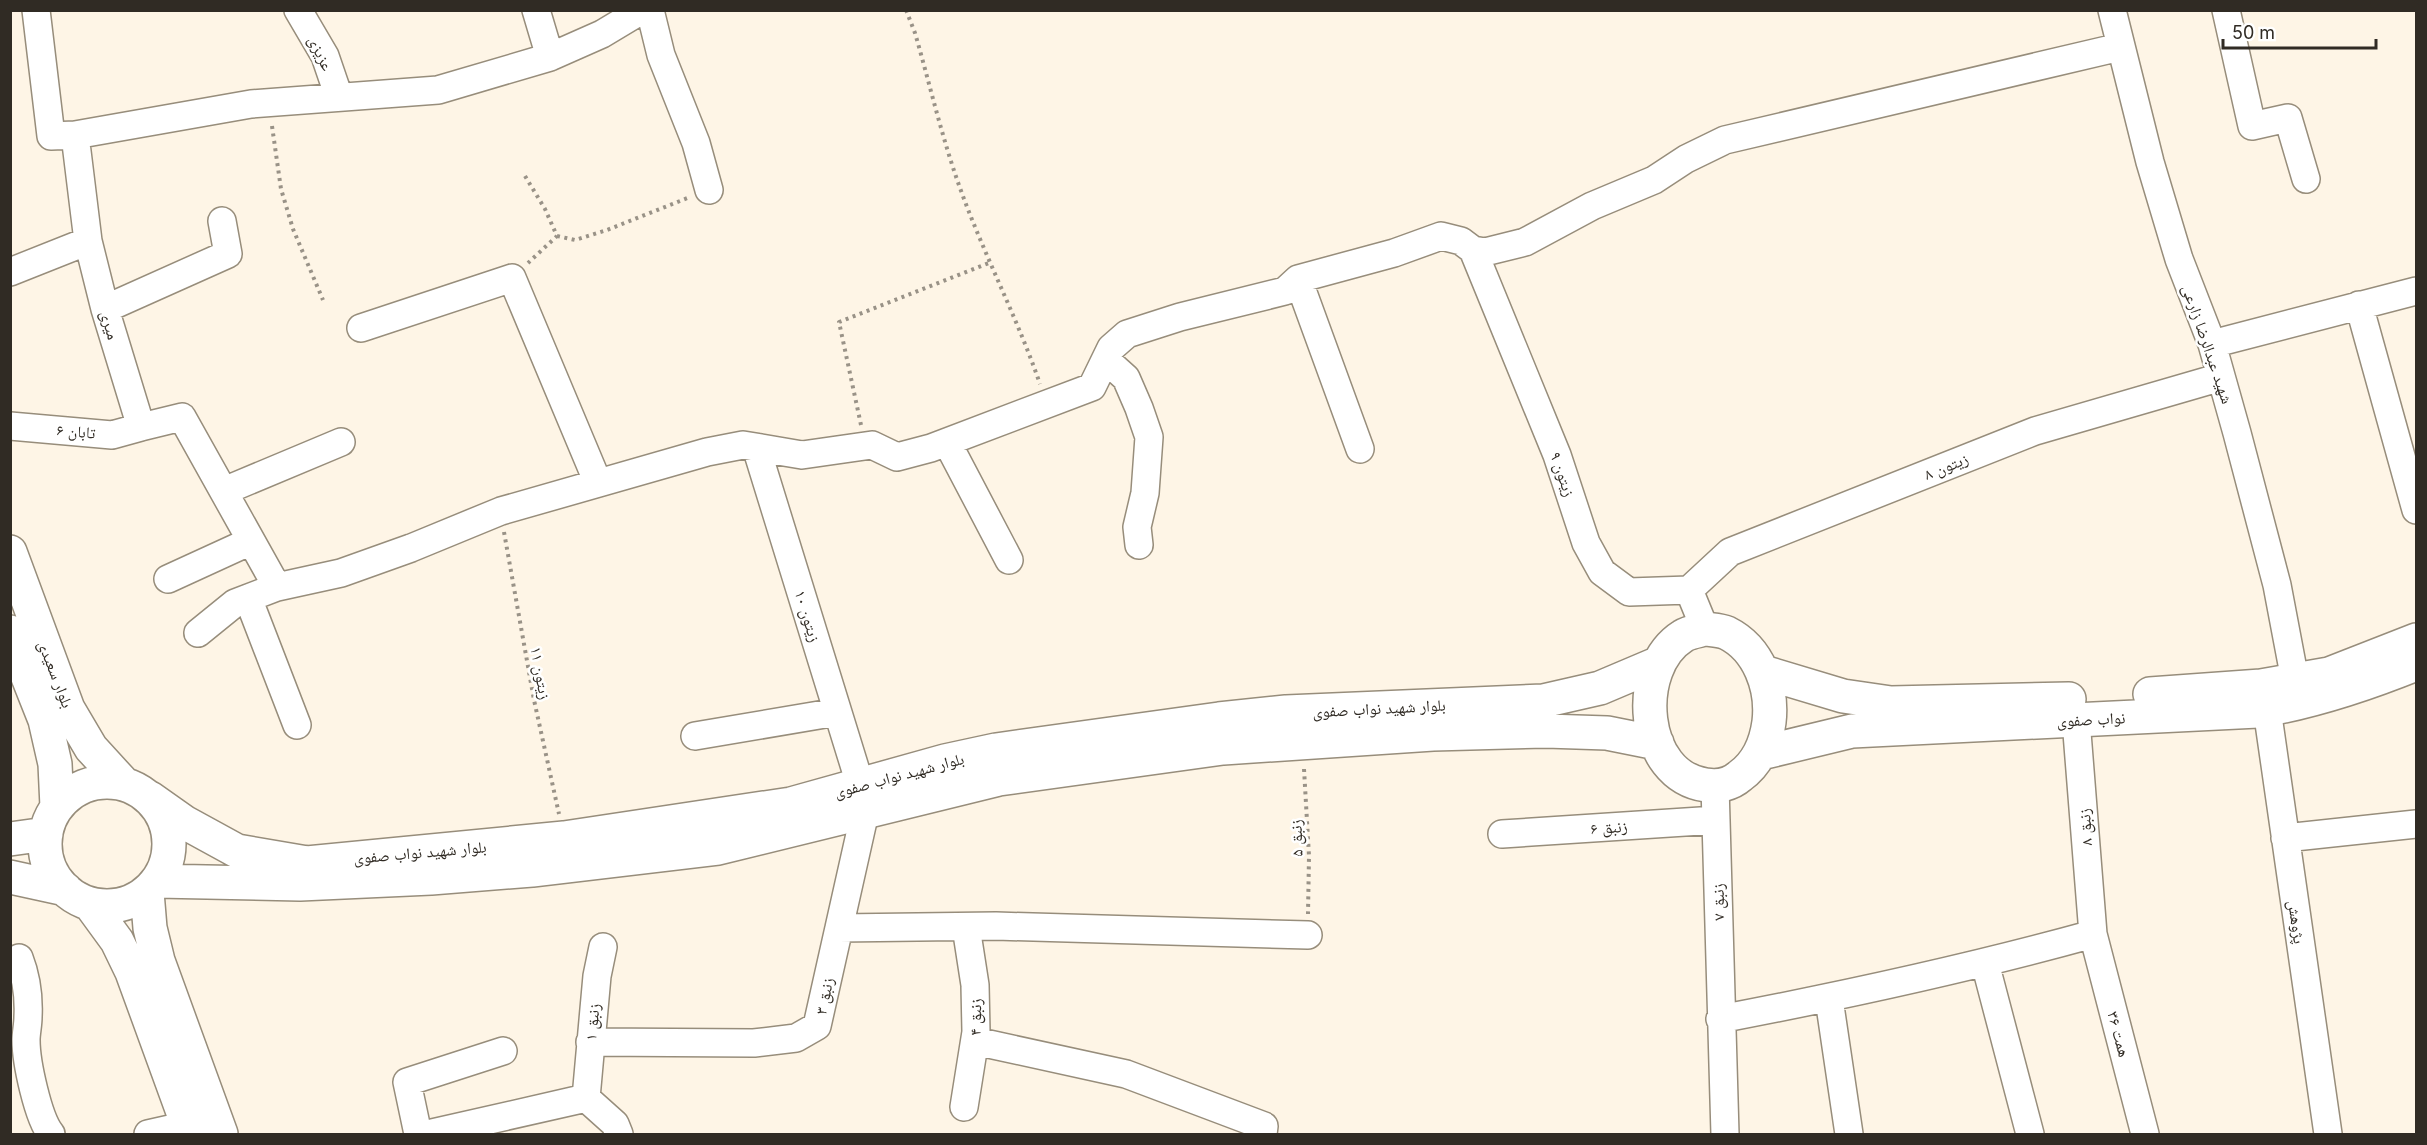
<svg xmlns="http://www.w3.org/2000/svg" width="2427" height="1145" font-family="Inter,'Noto Naskh Arabic',sans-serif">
  <rect width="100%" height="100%" fill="#fef5e6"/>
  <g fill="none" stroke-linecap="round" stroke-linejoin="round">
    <g stroke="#978d7b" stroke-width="30">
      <path id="minor" d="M36,10l15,126 24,-1 13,106 17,68 36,118 41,-10 95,170
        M298,10l27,46 14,41
        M536,10l14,47
        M650,10l11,45 35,88 13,47
        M2112,10l38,152 29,97 33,85 25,89 40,152 18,95
        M2226,10l26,116 36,-8 18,61
        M75,135l176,-31 187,-14 112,-33 52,-23 40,-24
        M1473,250l84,205 29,88 16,29 27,20 60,-2 16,39
        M10,272l78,-31
        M1298,279l62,170
        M2359,305l57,205
        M105,309l123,-55 -6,-33
        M361,328l151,-50 86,205
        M2212,344l204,-53
        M1106,360l20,18 13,30 10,29 -4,56 -8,34 2,18
        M10,426l102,9 29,-8
        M947,442l62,118
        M756,447l104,337
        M224,491l117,-49
        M168,579l83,-38
        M1689,590l41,-38 305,-121 186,-54
        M248,598l49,127
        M198,633l37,-30 42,-16 64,-14 70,-25 90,-37 206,-59 36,-7 59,10 70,-10 25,12 34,-9 161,-61 19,-39 16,-14 53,-17 105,-26 13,-12 96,-26 47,-17 20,5 12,9 12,2 40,-10 67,-36 62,-26 32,-21 39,-19 395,-93
        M2267,709l61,425
        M2076,720l17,214 52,200
        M695,736l142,-24
        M1715,786l10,348
        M1502,834l214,-14
        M2285,838l131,-14
        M839,928l157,-2 312,9
        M19,958c7,18 10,39 9,59 0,8 -2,16 -2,23 0,22 12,78 25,94
        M1985,963l45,171
        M1829,999l20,135
        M1720,1019c126,-24 250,-51 373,-85
        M975,1041l151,33 138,52 -1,8
        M590,1042l164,1 42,-5 21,-12 48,-214
        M586,1098l11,-122 6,-29
        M586,1098l29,26 4,10
        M964,1107l12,-75 -1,-47 -9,-58
        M148,1134l40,-9
        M418,1134l-11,-52 96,-31
        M428,1134l158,-36"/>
    </g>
    <g stroke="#978d7b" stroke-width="36">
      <path id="major" d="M10,552l58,157 23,39 33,36
        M1705,629c7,1 15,1 22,4 32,16 46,55 42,89 -3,22 -11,41 -29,54 -9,8 -22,11 -34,9 -66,-9 -74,-117 -23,-149 6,-4 15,-5 22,-7z
        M10,632l35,88 10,44 2,43
        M1763,672l80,24 48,7 178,-4
        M2150,694l111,-8 68,-12 87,-34
        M1761,753l91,-22 406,-20c55,-9 106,-26 158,-47
        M45 844a62 62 0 1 1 124 0a62 62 0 1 1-124 0Z
        M150,798l34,24 53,29 70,12 257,-25 227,-34 154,-43 51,-11 223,-31 67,-7 257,-11 57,-13 59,-25
        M10,839l36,-5
        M10,877l55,12
        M157,881l143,3 131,-6 101,-8 186,-22 281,-69 224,-31 210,-14 113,-3 61,2 50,10
        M147,892l3,36 8,33 63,173
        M90,904l27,37 15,31 59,162"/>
    </g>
    <path stroke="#999287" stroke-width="4" stroke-dasharray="3 4.5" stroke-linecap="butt" d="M906,10l9,23c15,52 27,105 45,155 24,67 57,129 80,196
      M272,126l9,63 12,40 30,71
      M525,176l20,33 12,27 -29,27
      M557,236l18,4 32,-10 83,-33
      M861,425l-22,-103 150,-59
      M504,532l30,168 25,114
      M1304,769l5,87 -1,58"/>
    <use href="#minor" stroke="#fff" stroke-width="27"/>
    <use href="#major" stroke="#fff" stroke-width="33"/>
  </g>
  <g text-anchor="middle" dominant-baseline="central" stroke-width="5" stroke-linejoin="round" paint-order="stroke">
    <g font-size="16" fill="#302b24" stroke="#fff">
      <text transform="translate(321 53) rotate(64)">عزیزی</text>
      <text transform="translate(110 325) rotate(74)">میری</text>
      <text transform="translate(2208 344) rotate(71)">شهید عبدالرضا زارعی</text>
      <text transform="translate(76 431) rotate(5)">تابان ۶</text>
      <text transform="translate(1946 466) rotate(-22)">زیتون ۸</text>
      <text transform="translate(1563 474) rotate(71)">زیتون ۹</text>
      <text transform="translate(808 616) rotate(73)">زیتون ۱۰</text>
      <text transform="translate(541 673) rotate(80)">زیتون ۱۱</text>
      <text transform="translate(56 674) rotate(69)">بلوار سعیدی</text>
      <text transform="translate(1379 708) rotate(-3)">بلوار شهید نواب صفوی</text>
      <text transform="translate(2091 719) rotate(-3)">نواب صفوی</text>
      <text transform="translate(899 775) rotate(-15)">بلوار شهید نواب صفوی</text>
      <text transform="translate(1609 827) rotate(-4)">زنبق ۶</text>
      <text transform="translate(2085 827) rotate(-94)">زنبق ۸</text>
      <text transform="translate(1296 838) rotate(-92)">زنبق ۵</text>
      <text transform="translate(420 852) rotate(-5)">بلوار شهید نواب صفوی</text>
      <text transform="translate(1718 902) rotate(-91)">زنبق ۷</text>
      <text transform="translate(2297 922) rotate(82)">پژوهش</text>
      <text transform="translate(824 996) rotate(-78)">زنبق ۳</text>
      <text transform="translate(975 1017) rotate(-89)">زنبق ۴</text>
      <text transform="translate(592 1022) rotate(-84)">زنبق ۱</text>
      <text transform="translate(2119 1034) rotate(75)">همت ۳۶</text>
    </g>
  </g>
  <rect width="2427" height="1145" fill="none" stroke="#302b24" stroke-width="24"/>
  <path d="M2223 39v9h153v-9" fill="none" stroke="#302b24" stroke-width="3"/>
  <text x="2232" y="39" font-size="18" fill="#302b24" stroke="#ffffff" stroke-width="4.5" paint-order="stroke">50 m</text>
</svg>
